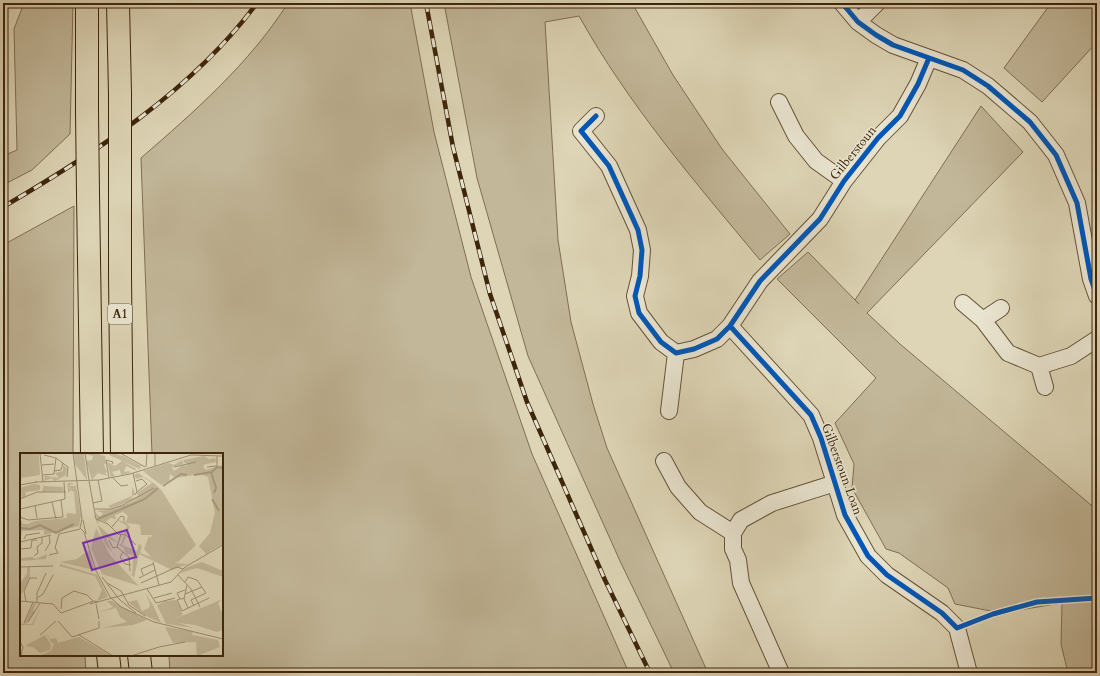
<svg xmlns="http://www.w3.org/2000/svg" width="1100" height="676" font-family="Cardo,serif">
  <rect width="100%" height="100%" fill="#ddd5b6"/>
  <filter id="stains"><feTurbulence type="fractalNoise" baseFrequency=".005" numOctaves="4"/><feColorMatrix values="0 0 0 0 .2 0 0 0 0 .09 0 0 0 0 .02 0 0 0 .5 -.17"/></filter>
  <radialGradient id="worn" r=".72"><stop offset=".6" stop-color="#630" stop-opacity="0"/><stop offset="1" stop-color="#630" stop-opacity=".3"/></radialGradient>
  <path fill="#c2b799" stroke="#806e52" d="M24,3h49l-3,131 -38,36 -29,15v-29l14,-6 -3,-121z
    M288,3h122l24,129 37,145 61,177 97,219h-459l-1,-18h53v-201h-70l-11,-296c54,-47 108,-94 147,-155z
    M444,3h188l41,72 49,74 68,85 -30,26c-65,-78 -132,-156 -181,-244l-34,6 13,218 13,82 22,82 14,44 101,225h-34l-54,-112 -92,-205 -51,-178z
    M1051,3h46v39l-55,60 -38,-34z
    M981,106l42,46 -156,161 33,31 197,166v163h-29l-7,-29 1,-41 -61,10 -46,-9 -7,-16 -49,-35 -13,-4 -34,-61 2,-24 -19,-41 41,-45 -99,-99 31,-27 51,52 -4,-4z
    M74,206l-1,248h-52v201h64l1,18h-73l-10,-6v-422z"/>
  <g fill="none" stroke-linecap="round" stroke-linejoin="round">
    <g stroke="#665136" stroke-width="18">
      <path id="street" d="M842,3l16,19 18,13 17,10 70,25 25,16 42,36 26,33 21,48 14,76 6,17
        M858,22l19,-19
        M779,102l17,34 20,25 28,20
        M596,116l-15,15 28,35 29,64 4,20 -2,26 -5,20 4,17 22,29 15,11 18,-4 23,-10 13,-13 30,-45 60,-62 24,-38 34,-43 22,-22 18,-32 11,-26
        M963,303l20,17 25,33 31,13 32,-10 26,-17
        M983,320l18,-12
        M730,326l81,89 10,23 24,77 23,41 19,19 55,38 15,15 12,45
        M1039,366l6,21
        M669,411l7,-58
        M664,461l14,26 22,25 33,21
        M781,673l-40,-90 -3,-23 -5,-11v-16l8,-13 31,-17 63,-20"/>
    </g>
    <g stroke="#3e250c" stroke-width="24">
      <path id="primary" d="M87,3v108
        M118,3l2,91
        M120,175v101l2,178
        M88,194l4,260
        M108,655l2,18
        M139,655l2,18"/>
    </g>
    <use href="#street" stroke="#e9e4d0" stroke-width="16"/>
    <use href="#primary" stroke="#ddd5b6" stroke-width="22"/>
    <g stroke="#3e250c" stroke-width="4.5">
      <path id="rail" d="M426,3l27,144 37,147 37,108 78,178 45,93
        M3,207c92,-54 190,-117 254,-204"/>
    </g>
    <use href="#rail" stroke="#e9e4d0" stroke-width="3" stroke-dasharray="9" stroke-linecap="butt"/>
    <g stroke="#3e250c" stroke-width="24" stroke-linecap="butt">
      <path id="primary-bridge" d="M120,94v81
        M87,111l1,83"/>
    </g>
    <use href="#primary-bridge" stroke="#ddd5b6" stroke-width="22"/>
    <g stroke="#e9e4d0" stroke-width="8">
      <path id="cycleway" d="M842,3l16,19 18,13 17,10 70,25 25,16 42,36 26,33 21,48 14,76 6,17
        M596,116l-15,15 28,35 29,64 4,20 -2,26 -5,20 4,17 22,29 15,11 18,-4 23,-10 13,-13 30,-45 60,-62 24,-38 34,-43 22,-22 18,-32 11,-26
        M730,326l81,89 10,23 24,77 23,41 19,19 55,38 15,15 36,-14 44,-12 60,-4"/>
    </g>
    <use href="#cycleway" stroke="#0057b8" stroke-width="5"/>
  </g>
  <g text-anchor="middle" dominant-baseline="central" stroke-width="3" stroke-linejoin="round" paint-order="stroke">
    <rect fill="#e9e4d0" stroke="#715e47" stroke-width="1" x="108" y="304" width="24" height="20" rx="3"/>
    <g font-size="12" font-weight="bold" fill="#3e250c">
      <text x="120" y="314">A1</text>
    </g>
    <g font-size="13" fill="#3e250c" stroke="#e9e4d0">
      <text transform="translate(853 153) rotate(-51)">Gilberstoun</text>
      <text transform="translate(842 469) rotate(70)">Gilberstoun Loan</text>
    </g>
  </g>
  <g transform="translate(20 453)">
    <rect width="203" height="203" fill="#ddd5b6"/>
    <path d="M0,0l19,1 1,21 -20,3zM54,0l10,1 3,26 -12,-16zM75,0l10,3 1,7 -2,2 3,7 -2,1 3,3 -10,-3 -6,7 -6,-19 6,-1 1,-4 -8,-2zM92,0l11,3 18,10 -1,3 -31,-14zM184,3l5,3 6,-1 2,4 -12,2 -2,3 3,3 -4,1 21,-6v79l-17,10 -7,-8 11,-13 5,-20 -7,-36 -7,-3 -26,4 -5,-4 -1,7 -8,4 -18,-14 25,-8 6,2 8,-5 1,4 -11,3 2,4 9,-6 4,1v-3h-3l-1,-3zM102,8l13,7 2,3 -11,-5 -2,6 5,-1 1,2 -9,2 -1,-5 -8,2 3,4 -4,1 -4,-15 8,4zM43,12l4,3 -1,7 -9,5 -3,1 -2,-3 -8,3 1,-5 14,2 -4,-5 8,-2zM118,20l17,11 7,7 34,54 -18,17 -4,1 14,1 -16,6 -33,-16 -5,24 -29,-34 -11,-29 5,7 -2,2 21,19 -12,-6 7,17 19,21 1,-20 -7,-1 -3,-7 -5,-2 3,-1 3,-9 2,2 -4,8 15,6 2,-8 3,4 -2,6 11,4 -7,-8 5,-13 2,2 1,-3h-11l-1,-10 -4,-1 -10,-1 4,4 -4,7h-2l3,-8 -10,-6 9,2 2,-6 -5,-4 -8,3 1,4 -6,-1 -4,4 -9,-3 -2,-7 5,5 3,-4 -6,-2 14,-2 16,-5 12,-6 -28,10 -3,-2 24,-10v-10l3,8 -5,5 8,-3 -1,-3 15,-10 -9,-6 -7,2 -2,-4zM48,30h6l-6,3h8l5,29 -2,11 -35,9v-5l-22,1 -2,10v-22l3,5h5l6,-3 33,-3 -1,-4 3,-1 7,1 -2,-22 -3,-2 -3,3v-5l7,1 -8,-2zM14,31l6,1v5l-15,2 1,4 -4,2 -2,-10zM24,31v2l19,1 1,4 -22,1zM76,75l14,27 29,31 -37,-12 -11,-26zM69,97l5,20 -34,-8 17,-3zM27,101l-1,5 -26,2v-3l12,-1 4,2zM182,109l21,9v6l-26,-9 -17,5 5,-5zM40,111l37,11 11,22 -11,4 5,-11 -7,-14 -36,-10zM10,113v12l-10,19 1,-15 6,-8v-7zM125,140l8,12 8,18 -17,-8 -16,-13 9,-2 5,11 7,-3 1,-4zM203,146l-5,4 5,12v15l-6,2 -22,-7 -16,-2 15,5 -28,-4 -9,-19 8,-4 11,-1 7,15 -11,5zM87,148h5l35,19 -14,5 -31,3 25,-6 -7,-5 -4,-9 -17,4 14,-5zM16,150l-3,7 2,2 -9,12h6l10,-20 -9,21h-13v-2l4,1 9,-20zM145,174l28,4 -1,4 26,5 2,7 -23,9 -1,-14 -23,1zM26,179l4,7 6,-1 2,5 21,-6 33,19h-74l13,-5 3,-8h-3zM25,182l6,10 -1,5 -10,3 -7,-6 -8,-1z" fill="#c2b799"/>
    <path fill="none" stroke="#a7997c" stroke-width="2" d="M191,19l5,16 -2,5M174,22l18,-3 5,-5 6,1M143,33l18,-12 6,1M192,46l7,12M78,66l47,-20 13,-11M0,75l10,1 10,-4 16,8 18,-9"/>
    <path fill="none" stroke="#9d8f72" stroke-width="1" d="M20,0l3,29M53,0l9,66 -2,9 4,4 12,39 14,26 11,10 33,15 69,17M65,0l4,27M100,0l25,14M24,2l12,3 12,9 -1,10M22,12l12,-1M135,13v-13M126,14l1,-14M154,14l22,-5M187,14l10,-1v-10M34,18l7,-1 2,-7M113,20l4,19 -2,3M23,22l11,-1 2,-16M92,24l9,9 7,-1M89,25l-3,-18 7,2 -1,2M69,28l7,38 12,5 10,10 8,1 10,10M116,28l6,-2 5,5 -10,8M15,29l64,-2 31,-6 61,-19 32,1M0,32l17,-3M0,46l17,-7h29M32,49l4,17M73,50l9,-2 -4,-21M15,53l2,12M0,56l45,-10 -1,-17M75,56h16l12,-4 31,-17M0,64l8,3 35,-3 -2,-17M63,67l3,14M92,74l9,-11 3,1v4M39,81l21,-5M4,86l2,-4 14,-2M89,87l4,8 4,-1 12,10 1,14M0,89l31,-7M97,94l4,-13M0,96l11,-1 1,-8h5M25,98l5,-8 -1,-8M103,99l-3,5 5,7 6,1M29,102l9,-2 -3,-5 4,-14M14,103l4,-3 -1,-6 5,-4v-6M133,109l6,23M0,114l33,-1M123,122l-2,-6 12,-5M158,122l13,14 9,18M82,124l17,22 17,14M119,125l16,-8M165,129l3,-5 9,3 9,13 -15,7 3,6M87,130l14,8 8,14 16,11M121,130l36,-16 6,2M167,132l-3,14 4,9M127,136l9,14 19,-5M165,141l17,-7M17,145l6,-4 10,-19M134,145l18,-5M164,145l-7,2 5,11 27,-13M160,146l-3,-6 8,-3M0,148l33,3 8,9 33,-12 4,1M6,149l-2,-11 6,-13h7M17,150v-10l9,-20M70,151l81,-22 14,-15 38,-22M76,151l3,15M41,156l1,-11 12,-7 13,4 6,6M38,168l14,16 27,-9v-7M8,169l12,-19M4,170l9,-21M20,182l16,-14M59,182l34,21M0,189l3,5 -2,9M111,203l28,-9 26,-5"/>
    <path fill="#7b2cbf" fill-opacity="0.15" stroke="#7b2cbf" stroke-width="2" d="M107,77l9,27 -44,13 -9,-27z"/>
    <rect width="203" height="203" fill="none" stroke="#3e250c" stroke-width="2"/>
  </g>
  <rect width="1100" height="676" fill="none" stroke="#ddd5b6" stroke-width="16"/>
  <rect x="4" y="4" width="1092" height="668" fill="none" stroke="#3e250c" stroke-width="2"/>
  <rect x="8" y="8" width="1084" height="660" fill="none" stroke="#3e250c"/>
  <rect width="100%" height="100%" filter="url(#stains)"/>
  <rect width="100%" height="100%" fill="url(#worn)"/>
</svg>
